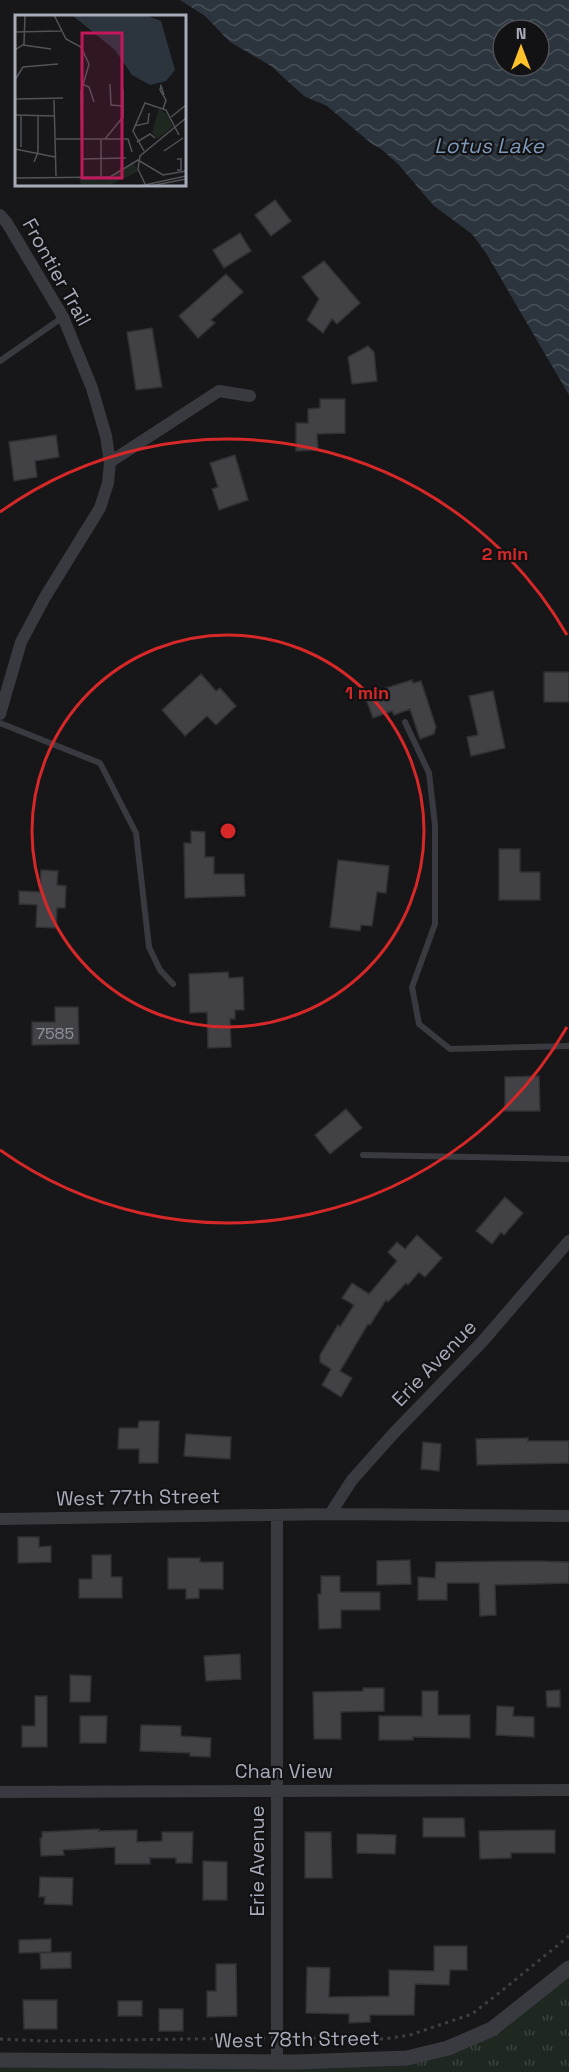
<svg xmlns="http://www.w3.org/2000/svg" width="569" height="2072" font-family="'Space Grotesk',sans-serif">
  <defs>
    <pattern id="grass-tufts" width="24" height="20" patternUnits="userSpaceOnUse" patternTransform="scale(1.5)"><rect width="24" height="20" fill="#1e2720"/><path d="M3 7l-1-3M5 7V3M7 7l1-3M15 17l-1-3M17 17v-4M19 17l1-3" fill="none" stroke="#3c443e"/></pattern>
    <pattern id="water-waves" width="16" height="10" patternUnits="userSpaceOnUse" patternTransform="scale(1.5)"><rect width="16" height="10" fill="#2c353e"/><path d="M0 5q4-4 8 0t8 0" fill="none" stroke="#485058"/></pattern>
  </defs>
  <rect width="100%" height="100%" fill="#171719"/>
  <path fill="url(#grass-tufts)" d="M569,1968v104h-569v-12l407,-2 85,-29z"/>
  <path fill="url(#water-waves)" fill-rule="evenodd" d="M180,0h389v395l-83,-142 -14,-19 -38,-28 -36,-42 -17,-15 -9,-5 -45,-38 -23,-10 -33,-30 -41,-24 -25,-26zM503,30h36v36h-36z"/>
  <path fill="#414146" stroke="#313035" stroke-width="1.5" d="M275,200l16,21 -20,15 -16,-21z
    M240,233l11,18 -27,17 -11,-18z
    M324,261l36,42 -23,21 -5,-5 -9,14 -16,-13 12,-21 -17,-22z
    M226,274l17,18 -32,28 4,3 -17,15 -19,-22z
    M152,328l10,59 -26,3 -9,-58z
    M368,346l6,6 3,29 -25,3 -4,-27z
    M320,399h25v34l-28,1 1,16 -22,1v-28h12v-14l12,-1z
    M56,435l3,22 -24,4 2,16 -23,4 -5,-39z
    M235,455l13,45 -29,10 -7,-21 6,-2 -8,-24z
    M544,672h25v30h-25z
    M201,674l15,17 4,-3 16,18 -20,19 -9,-9 -22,20 -23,-26z
    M412,680l1,3 8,-2 15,46 -2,7 -14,5 -10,-30 -16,6 -2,-4 -19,7 -7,-19 8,-3 -1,-4z
    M493,691l12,57 -34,8 -4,-19 11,-2 -9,-39z
    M191,831l14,1v25h9v17h30l1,22 -60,2 -1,-55h7z
    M499,849h21v23h20v28h-41z
    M338,860l51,6 -3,27 -9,-1 -5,34 -11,-1 -1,6 -30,-4z
    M41,870l17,1 -1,14 9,1 -1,22h-8l-1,20 -20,-1 1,-22 -18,-1v-13l21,1z
    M228,972l1,6 14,-1 1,33h-9v9h-5l1,28 -23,1 -1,-36 -17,1 -1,-39z
    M55,1007h23l1,37 -47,1v-23h23z
    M539,1076l1,35h-35v-34z
    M346,1109l16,19 -32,26 -15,-19z
    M505,1197l18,16 -19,22 -3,-3 -9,12 -16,-13z
    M417,1235l25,23 -17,19 -6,-5 -11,13 -2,-2 -18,19 -2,-2 -16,25 -2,-1 -28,47 12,7 -11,19 -19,-12 9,-16 -11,-7v-7l18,-30 2,2 14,-22 -12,-7 10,-15 17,11 28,-33 -9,-9 9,-10 8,7z
    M139,1421h20l-1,42h-19v-14h-21l1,-21h19z
    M186,1434l45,3 -1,22 -46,-3z
    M528,1438v3h41v22l-92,2 -1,-26z
    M423,1442l18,2 -2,27 -18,-2z
    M18,1537h21v10l12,-1v16l-33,1z
    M92,1555h19v22h11v21h-43v-19h13z
    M168,1558h32v4h23v27h-24v9l-13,1v-10h-18z
    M410,1560l1,24 -34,1v-24z
    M536,1561l33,1v21l-74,2 1,30 -16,1 -1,-33h-32v17h-29v-23l17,1 1,-16z
    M321,1576h19v16h40v18h-39v18l-22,1 -1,-35h3z
    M240,1654l1,25 -35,2 -2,-25z
    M70,1675l21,1 -1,26h-20z
    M363,1688h21v23l-43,1v27h-27l-1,-47 50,-1z
    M560,1690v17h-13l-1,-16z
    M422,1691h16v24h32v23l-57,-1v3h-34v-24h43z
    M35,1696h12v51h-25v-21h13z
    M497,1706l17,1 -1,9 21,1v20l-38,-2z
    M80,1716h27l-1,27h-26z
    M141,1725l40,1v10l30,2 -1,19 -20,-1v-3l-50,-2z
    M423,1818h41l1,19h-42z
    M99,1829v2l38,-1v12l25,-1v-9h31l-1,31h-16v-5h-26v6h-35v-17l-52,3 1,5 -23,1 -1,-18h2v-6z
    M555,1830v23h-44v5l-31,1 -1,-28z
    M305,1832h26l1,46h-27z
    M357,1834l39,1 -1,19 -38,-1z
    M203,1861l24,1v38h-24z
    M40,1877l33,1 -1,27 -28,-1 1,-7h-6z
    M51,1939v13l-32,1v-13z
    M434,1946h33v24h-17l-1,15 -34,-1 -1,31h-44v7l-21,1v-9l-43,-1 1,-46 23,1 -1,29 60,-1v-26l45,1z
    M71,1952v16l-30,1 -1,-16z
    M216,1964h20l1,52 -30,1v-26h9z
    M23,2000h34v29h-33z
    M118,2001h24v15h-24z
    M159,2009h24v22h-24z"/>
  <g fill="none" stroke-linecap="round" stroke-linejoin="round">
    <path stroke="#3d3f45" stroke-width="3" stroke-dasharray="3 4.5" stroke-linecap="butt" d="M290,2038l94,1 26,-4 62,-21 27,-21 70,-57
      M0,2039l44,2 221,-3"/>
    <path stroke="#393a40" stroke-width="6" d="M0,361l63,-44
      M405,722l24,51 6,52v99l-23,63 7,37 31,25 119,-3
      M0,723l100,40 36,70 13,114 11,23 13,14
      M363,1155l206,4"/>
    <path stroke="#393a40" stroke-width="12" d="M0,215l7,8 56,94 29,71 14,48 4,26 -2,21 -8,25 -55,89 -24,45 -21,72
      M110,462l109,-71 31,5
      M330,1514l22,-34 41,-46 89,-92 87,-101
      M0,1519l330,-5 239,2
      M0,1792l569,-2
      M277,2062v-547"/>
    <path stroke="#393a40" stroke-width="15" d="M0,2060l296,2 111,-4 41,-10 44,-19 77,-61"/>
  </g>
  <g fill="none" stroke="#d62828" stroke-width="3">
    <circle cx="228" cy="831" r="196"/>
    <path d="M567 1027A392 392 0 0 1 0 1150M0 512A392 392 0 0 1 567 635"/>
  </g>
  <g text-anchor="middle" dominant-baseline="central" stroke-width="4.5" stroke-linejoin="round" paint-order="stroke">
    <g font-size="16" fill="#8e919d">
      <text x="55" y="1033">7585</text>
    </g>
    <g font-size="20" fill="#a8acba" stroke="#121214">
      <text transform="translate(57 272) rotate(61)">Frontier Trail</text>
      <text transform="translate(434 1363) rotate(-46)">Erie Avenue</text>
      <text transform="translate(138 1497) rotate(-1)">West 77th Street</text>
      <text x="284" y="1771">Chan View</text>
      <text transform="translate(257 1861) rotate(-90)">Erie Avenue</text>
      <text transform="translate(297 2039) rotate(-1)">West 78th Street</text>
    </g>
    <g font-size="21" font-style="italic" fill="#7d98b7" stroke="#121214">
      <text x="489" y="145">Lotus Lake</text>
    </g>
  </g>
  <g transform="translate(15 15)">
    <rect width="171" height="171" fill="#171719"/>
    <path d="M118,148l6,8 -31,15h-26l-4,-9 35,-1z" fill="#1e2720"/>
    <path d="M144,93l9,7 5,12 -16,12 -5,-6z" fill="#1e2720"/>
    <path d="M57,0h73l16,6 14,49 -9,11 -16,4 -18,-10 -17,-25z" fill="#2c353e"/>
    <path fill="none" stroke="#515359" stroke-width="1.5" d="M39,0l12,24 15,8 8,17 -8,28 1,85M0,17l46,-1M8,30l28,4M0,35l9,-6 1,-29M0,65l8,-13 35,-3M67,69l7,3 5,15M95,69l1,21 12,1M0,84l48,-1M39,85l2,76M148,94l3,-9 -6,-10 1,-4 3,9M0,100l40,1M156,102l15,-12M119,111l14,-3 1,-10M41,124h72l4,13M90,124l18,-22v-28M122,127l13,-8 5,4M6,132v-32M0,134l40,8M129,136l-11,-20 12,-28 21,7 13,25M149,136l19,-13M67,144l44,-1M19,147l4,-10v-36M162,155h4v-11h-4M86,162v-38M0,163l95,-1 28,-17 25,15 23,-4M125,171l46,-10M131,171l-8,-17 2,-13 46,-38M135,171l36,-7"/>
    <path fill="#c2185b" fill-opacity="0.15" stroke="#c2185b" stroke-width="3" d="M67,18h40v145h-40z"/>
    <rect width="171" height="171" fill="none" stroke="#a8acba" stroke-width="3"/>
  </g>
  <circle cx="228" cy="831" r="9" fill="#d62828" stroke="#121214" stroke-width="3"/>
  <g font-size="18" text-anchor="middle" font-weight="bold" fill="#d62828" stroke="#121214" stroke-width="4.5" stroke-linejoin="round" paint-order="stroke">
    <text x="505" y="560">2 min</text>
    <text x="367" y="699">1 min</text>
  </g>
  <g transform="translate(521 48)"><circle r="28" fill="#121214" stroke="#4e5056" stroke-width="1.5"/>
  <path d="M0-4.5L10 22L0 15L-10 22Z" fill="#fdc22a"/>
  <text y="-9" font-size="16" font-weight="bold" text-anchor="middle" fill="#a8acba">N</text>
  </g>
</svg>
